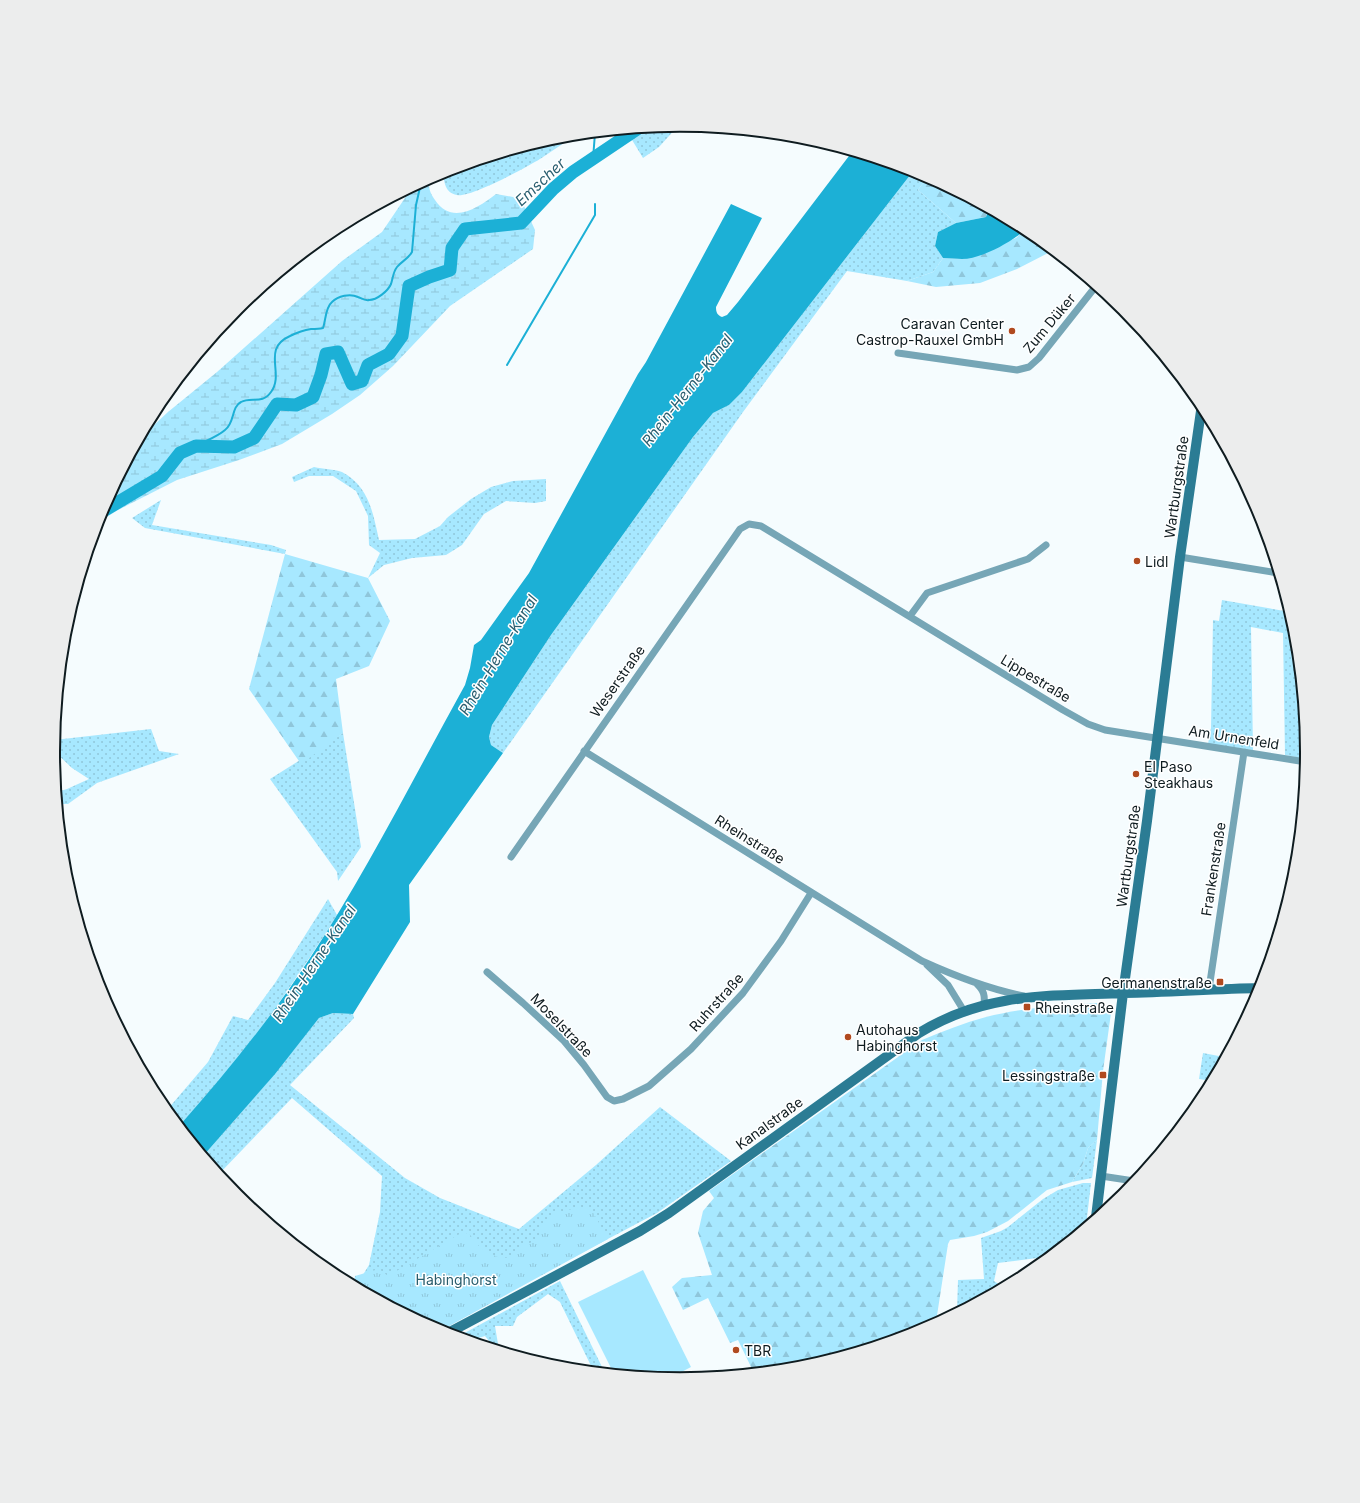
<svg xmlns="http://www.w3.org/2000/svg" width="1360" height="1503" font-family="Inter,sans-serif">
  <defs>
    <pattern id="grass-dots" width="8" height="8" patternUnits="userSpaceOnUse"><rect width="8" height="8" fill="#a7e8ff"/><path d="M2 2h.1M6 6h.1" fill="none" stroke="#8fc6da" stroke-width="1.8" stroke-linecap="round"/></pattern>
    <pattern id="forest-firs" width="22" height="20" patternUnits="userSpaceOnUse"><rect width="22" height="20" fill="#a7e8ff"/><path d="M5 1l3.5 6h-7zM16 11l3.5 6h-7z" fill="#8fc6da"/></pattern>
    <pattern id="wetland-marsh" width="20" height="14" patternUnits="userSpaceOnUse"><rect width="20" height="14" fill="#a7e8ff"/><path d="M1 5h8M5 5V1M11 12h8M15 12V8" fill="none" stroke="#8fc6da"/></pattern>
    <pattern id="park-tufts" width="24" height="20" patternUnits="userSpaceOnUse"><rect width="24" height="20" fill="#a7e8ff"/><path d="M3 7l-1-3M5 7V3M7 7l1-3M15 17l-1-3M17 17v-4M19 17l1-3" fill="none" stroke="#8fc6da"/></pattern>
  </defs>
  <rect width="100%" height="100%" fill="#f5fcfe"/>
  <path fill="url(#grass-dots)" d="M679,125l-20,22 -16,11 -17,-28z
    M576,135c-12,8 -24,16 -36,24 -13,8 -70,39 -83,36 -12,-2 -13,-13 -14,-24l115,-34z
    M914,170l14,6 -10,14 38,33 -18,9 -3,14 8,12 -10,14 -26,9 -60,-10 -104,141 -240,341 -12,-8 -2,-8 3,-12 59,-90 142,-198 20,-24 16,-8 13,-13z
    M314,467c9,2 20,2 28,5 27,14 31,41 37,68l36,-1 25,-13 8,-9 23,-18 20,-12 22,-6 33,-2v22l-11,2 -29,-2 -22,13 -22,31 -16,10 -34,3 -28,7 -16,13 12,-25 -11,-8 -1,-29 -12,-25 -23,-15h-24l-15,6 -2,-5z
    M161,500l-9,25 119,20 15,5 -1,4 -140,-26 -13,-10z
    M1222,600l68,12 5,17 12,123 -1,7 -21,-4 -2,-122 -32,-6 2,123 -45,-6 3,-16 2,-108 6,1z
    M151,729l8,22 20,3 -82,29 -29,21h-10l-1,-12 10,-3 22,-10 -17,-11 -19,-18 1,-10z
    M343,733l18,114 -23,34 -1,-9 -67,-93z
    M328,899l9,16c-29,46 -60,93 -94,136 -20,26 -42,50 -63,74l-13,-15 41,-48 25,-46 15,4 27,-37z
    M333,1013l20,1 1,4 -64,67 115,93 35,20 79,31 77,-64 64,-58 71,54 -74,52 -138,73 -79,45 -84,-45 13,-21 11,-53 2,-36 -90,-78 -73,76 -15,-19 62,-71 53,-66z
    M1203,1053l21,4 -12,24 -13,-2z
    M1097,1140l-5,38 -20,4 11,-18 5,-16z
    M1083,1183h8l-5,43 -47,38 -2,-6 -39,5 -4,18 9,6 -46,24 1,-31 26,-1 -3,-41 20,-7 7,-4 35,-28 15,-9z
    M560,1281l44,90 -11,-1 -33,-68 -12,-8 -31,23 -4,9h-18l3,18 2,5 -6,-2 -9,-11 -13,4 -13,-4z"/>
  <path fill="url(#forest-firs)" d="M928,176l61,33 -3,8 -30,6 -38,-33z
    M1026,229l26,22 -35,18 -37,14 -44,4 -29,-6 26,-9 10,-14 20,1 53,-21z
    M285,554l83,24 22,43 -21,45 -33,13 7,54 -42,31 -52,-75z
    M1097,1003l7,2 7,8 -8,58 -6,69 -9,8 -5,16 -11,18 -25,8 -39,31 -21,11 -13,4 -24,4 -2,4 -12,78 -16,9 -118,35 -49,5 -15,-31 -8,3 -22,-45 -25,12 -11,-23 10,-9 30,-3 -14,-42 5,-22 11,-13 -5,-7 213,-151c21,-9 42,-17 64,-23 36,-9 74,-12 111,-14z"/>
  <path fill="url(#wetland-marsh)" d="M425,180l4,3c0,8 2,11 6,17 17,26 44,7 61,-6l17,3 11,9 11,24 -2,19 -83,57 -57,60 -33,29 -28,19 -50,30 -43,16 -62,20 -59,30 -21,13 4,-12 39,-73 28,-26 49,-40 125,-111 40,-29 27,-40 1,-4z"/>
  <path fill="url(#park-tufts)" d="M590,1207l18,32 -168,92 -86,-46 1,-9 24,-7 9,7 75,-44c11,3 9,7 16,14 6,6 23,16 32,10 3,-2 5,-6 9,-9 5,-3 11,-4 17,-7 3,-5 3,-12 7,-17 9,-14 32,-14 46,-16z"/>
  <path fill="#a7e8ff" d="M643,1270l48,97 -21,11 -57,-6 -35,-70z"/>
  <path fill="#1cb0d6" d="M852,152l62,18 -172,222 -13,13 -16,8 -20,24 -142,198 -59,90 -3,12 2,8 12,8 -94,132 1,37 -57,92 -20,-1 -14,5 -44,56 -71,81 -24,-30c47,-53 91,-107 130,-167 57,-87 104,-181 155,-273l5,-17 4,-23 7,-5 48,-67 109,-199 8,-12 85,-158 31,14 -46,89c0,5 1,8 6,10l5,-2 11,-13z
    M989,209l37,20c-14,13 -45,30 -64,30 -6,0 -13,-1 -19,-1l-8,-12 3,-14 18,-9 30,-6z"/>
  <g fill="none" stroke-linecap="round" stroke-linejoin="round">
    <path stroke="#1cb0d6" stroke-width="2" d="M593,159l2,-26
      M507,365l88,-150v-11
      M196,446c9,-5 21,-9 29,-16 10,-7 6,-23 16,-28 10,-6 21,3 30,-10 14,-19 -10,-43 19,-56 6,-3 14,-6 21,-7 4,0 8,0 12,-1 3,-8 2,-20 9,-26 6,-6 18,-9 26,-5 3,1 7,4 11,3 8,0 19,-9 22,-16 2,-6 2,-12 6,-17 5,-6 11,-8 15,-15l4,-47 5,-22"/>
    <path stroke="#1cb0d6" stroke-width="13" d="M100,513l62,-37 18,-23 16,-7 38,1 20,-9 23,-34 19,1 17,-8 8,-22 5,-21 12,-2 14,32 10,-3 6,-16 21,-11 13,-18 7,-50 20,-9 21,-7 2,-22 13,-19 56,-6 32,-34 20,-17 64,-43"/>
    <path stroke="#76a6b6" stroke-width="7" d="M898,353l119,17 12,-3 10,-9 57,-72
      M1180,557l98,16
      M910,616l17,-23 101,-34 18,-14
      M584,751l338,210c33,15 66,28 102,35
      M511,857l229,-328 9,-5 12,2 302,184 25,14 17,6 201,32
      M927,965l21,20 16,26
      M487,972l36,31 41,38 20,24 23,32 7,4 9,-2 26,-13 42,-37 52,-56 38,-52 30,-48
      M977,984c7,7 8,11 7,21
      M1209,989l35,-237
      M1101,1176l33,5"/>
    <path stroke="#2b7c94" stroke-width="10" d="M1096,1217l27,-224 24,-172 33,-264 22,-153
      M448,1333l192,-102 29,-18 250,-180c67,-41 130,-37 205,-40 45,-1 91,-4 136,-5"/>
  </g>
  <g fill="#b04a1f" stroke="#fff" stroke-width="1.5">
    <circle cx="1012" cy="331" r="4"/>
    <circle cx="1137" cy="561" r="4"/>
    <circle cx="1136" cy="774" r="4"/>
    <rect x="1216" y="978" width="8" height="8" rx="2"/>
    <rect x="1023" y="1003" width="8" height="8" rx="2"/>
    <circle cx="848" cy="1037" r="4"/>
    <rect x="1099" y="1071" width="8" height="8" rx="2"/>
    <circle cx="736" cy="1350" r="4"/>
  </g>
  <g text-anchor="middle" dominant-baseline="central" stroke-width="3" stroke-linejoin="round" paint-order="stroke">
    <g font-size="14" fill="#0f1c20" stroke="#fff" text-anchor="start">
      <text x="1004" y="323" text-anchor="end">Caravan Center<tspan x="1004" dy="16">Castrop-Rauxel GmbH</tspan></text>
      <text x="1145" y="561">Lidl</text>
      <text x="1144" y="766">El Paso<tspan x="1144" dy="16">Steakhaus</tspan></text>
      <text x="1212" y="982" text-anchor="end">Germanenstraße</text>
      <text x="1035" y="1007">Rheinstraße</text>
      <text x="856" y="1029">Autohaus<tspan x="856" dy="16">Habinghorst</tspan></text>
      <text x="1095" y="1075" text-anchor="end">Lessingstraße</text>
      <text x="744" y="1350">TBR</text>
    </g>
    <g font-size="14" fill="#0f1c20" stroke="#fff">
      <text transform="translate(1049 323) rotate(-50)">Zum Düker</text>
      <text transform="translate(1176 487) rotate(-82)">Wartburgstraße</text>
      <text transform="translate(1036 678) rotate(31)">Lippestraße</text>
      <text transform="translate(617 681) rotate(-55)">Weserstraße</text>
      <text transform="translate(1234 737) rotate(9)">Am Urnenfeld</text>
      <text transform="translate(750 839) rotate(32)">Rheinstraße</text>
      <text transform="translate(1128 856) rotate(-82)">Wartburgstraße</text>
      <text transform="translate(1213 869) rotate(-81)">Frankenstraße</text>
      <text transform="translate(716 1002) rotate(-48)">Ruhrstraße</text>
      <text transform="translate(562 1025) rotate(46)">Moselstraße</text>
      <text transform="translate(769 1123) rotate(-36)">Kanalstraße</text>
    </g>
    <g font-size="14" fill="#285d6d" stroke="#fff">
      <text x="456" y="1279">Habinghorst</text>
    </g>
    <g font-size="15" font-style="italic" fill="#2b5f70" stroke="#fff">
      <text transform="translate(540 182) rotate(-43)">Emscher</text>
      <text transform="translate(687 390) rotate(-52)">Rhein-Herne-Kanal</text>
      <text transform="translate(498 655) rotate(-59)">Rhein-Herne-Kanal</text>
      <text transform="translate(314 963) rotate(-56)">Rhein-Herne-Kanal</text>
    </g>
  </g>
  <path d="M0 0H1360V1503H0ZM60 752a620 620 0 1 1 1240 0a620 620 0 1 1-1240 0Z" fill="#eceded" fill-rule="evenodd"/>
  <path fill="none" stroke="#0f1c20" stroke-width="2" d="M60 752a620 620 0 1 1 1240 0a620 620 0 1 1-1240 0Z"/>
</svg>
